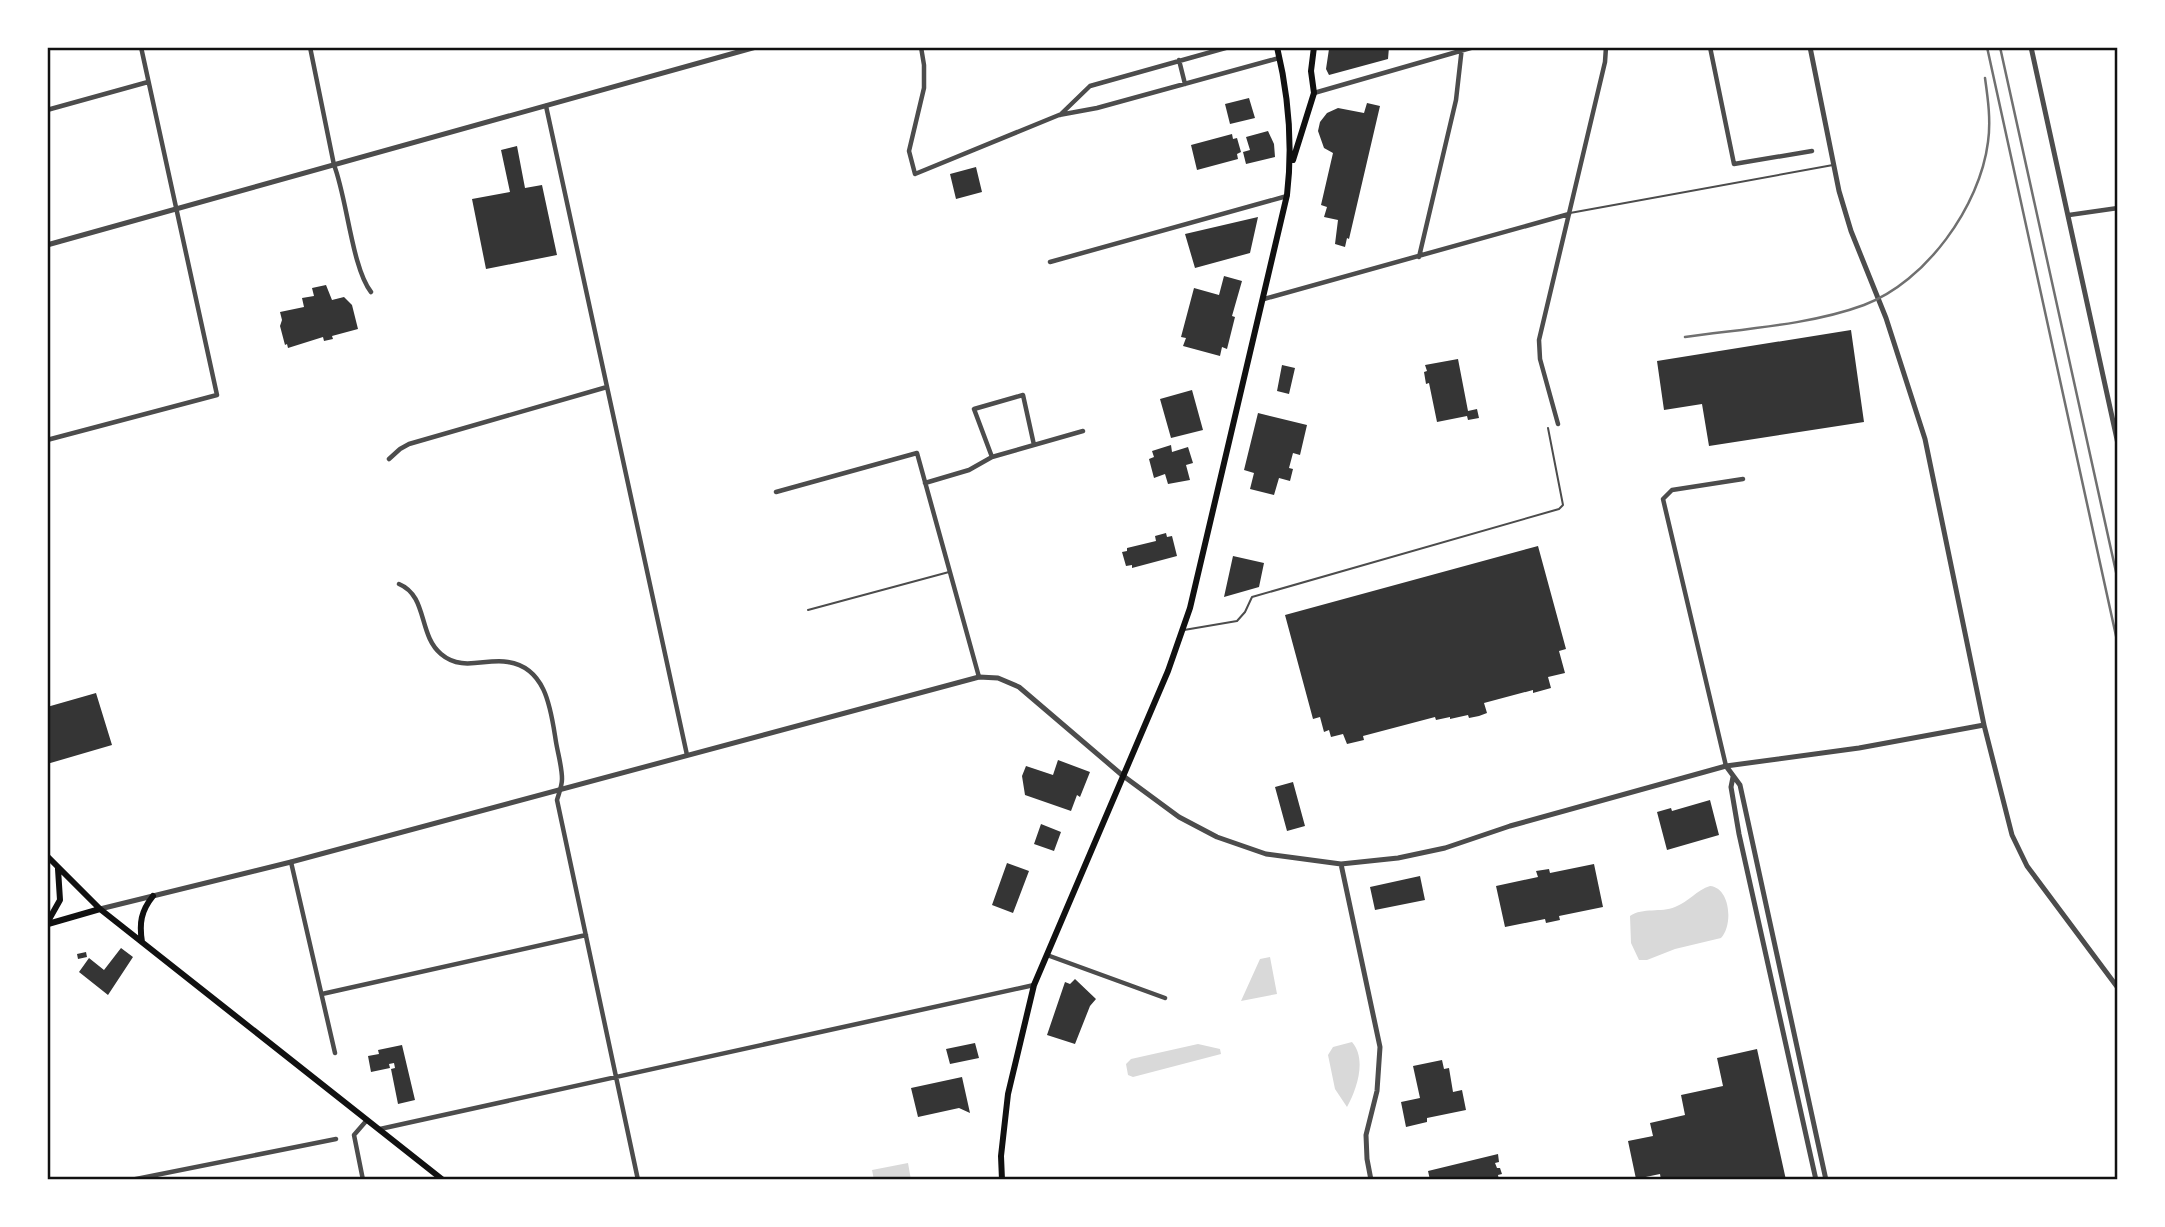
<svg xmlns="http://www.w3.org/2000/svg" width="2165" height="1227" font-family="'Space Grotesk',sans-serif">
  <rect width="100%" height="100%" fill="#fff"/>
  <path fill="#d9d9d9" d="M1710,886c21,2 23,40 11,52l-46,11 -28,11h-8l-8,-17 -1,-27c13,-9 31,-3 45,-9 13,-5 22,-17 35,-21z
    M1270,957l7,37 -36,7 19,-42z
    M1352,1042c15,17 5,47 -5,65l-12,-18 -7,-34 5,-8z
    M1198,1044l22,5 1,5 -88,23 -5,-2 -2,-11 5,-5z
    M908,1163l3,17h-37l-2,-10z"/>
  <path fill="#353535" d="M1335,47h54l-1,12 -59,16 -3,-6 3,-20z
    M1249,98l6,20 -25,6 -5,-20z
    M1367,103l13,3 -31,133 -2,-1 -2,9 -10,-3 3,-24 -14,-3 3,-10 -6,-2 12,-52 -9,-5 -6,-17 2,-9 7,-9 11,-5 26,5z
    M1268,131l6,13 1,13 -29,7 -3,-12 7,-2 -4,-13z
    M1232,134l1,5 4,-1 4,14 -4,2 1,5 -41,11 -6,-25z
    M517,146l8,42 17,-3 15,70 -71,14 -14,-70 38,-7 -9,-42z
    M976,167l6,25 -26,7 -6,-25z
    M1258,217l-8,36 -55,15 -10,-34z
    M1224,276l18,5 -10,35 3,1 -8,32 -5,-2 -2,9 -37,-10 3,-8 -5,-1 13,-49 25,7z
    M326,285l6,15 12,-3 8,8 6,24 -26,7 1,3 -9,2 -1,-4 -35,11 -1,-4 -2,1 -5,-19 2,-6 -2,-8 24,-5 -2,-9 12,-2 -2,-8z
    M1851,330l13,92 -155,24 -7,-42 -38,6 -7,-49z
    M1458,359l10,52 9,-2 2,9 -11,2 -1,-4 -30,6 -8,-39 -3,1 -2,-12 3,-1 -2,-6z
    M1282,365l13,3 -6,26 -12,-3z
    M1192,390l11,40 -32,8 -11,-39z
    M1258,413l49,12 -7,30 -7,-2 -4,15 4,1 -3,12 -11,-3 -5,17 -24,-6 4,-16 -10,-3z
    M1171,445l1,7 16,-5 5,16 -7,2 4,15 -22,4 -3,-10 -11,4 -5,-19 5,-2 -2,-6z
    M1166,533l1,4 5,-1 5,20 -45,12v-3l-6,1 -4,-14 5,-1v-3l29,-7 -1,-5z
    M1538,546l28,103 -7,2 6,22 -17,4 3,11 -18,5v-3l-49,13 3,10 -8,3 -10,2 -1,-3 -18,4v-2l-14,3 -1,-3 -72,19 1,4 -17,4 -4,-10 -12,3 -2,-7 -5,2 -4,-15 -7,2 -28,-104z
    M1233,556l31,7 -5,24 -35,10z
    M96,693l16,52 -65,19v-57z
    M1058,760l32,12 -10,25 -3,-2 -6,16 -46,-16 -3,-19 4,-10 27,9z
    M1293,782l12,44 -18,5 -12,-44z
    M1710,800l9,35 -52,15 -10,-38 14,-4 1,3z
    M1041,824l20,8 -7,19 -20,-7z
    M1007,863l22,8 -16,42 -21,-8z
    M1594,864l9,43 -44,9 1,4 -14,3 -1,-4 -40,8 -9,-41 42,-9 -2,-6 13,-2 1,4z
    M1420,876l5,24 -50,10 -5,-23z
    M121,948l12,9 -25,38 -29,-23 10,-14 15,12z
    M86,952l1,5 -9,2 -1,-5z
    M1075,979l21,20 -6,7 -15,38 -28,-9 18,-53 5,2z
    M975,1043l4,15 -29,6 -4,-15z
    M402,1045l13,55 -17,4 -7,-35 4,-1 -1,-5 -5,1 1,4 -19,4 -3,-16 11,-2 -1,-4z
    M1757,1049l29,131h-125l-1,-6 -24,5 -8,-38 25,-5 -3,-13 35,-8 -4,-20 42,-9 -6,-28z
    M1442,1060l2,9 5,-1 4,24 9,-2 4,20 -39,8v4l-21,5 -5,-25 19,-4 -7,-32z
    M962,1077l8,36 -11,-5 -41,9 -7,-29z
    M1498,1154l1,8 -4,1 2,5h3l2,6 -4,1 1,5h-69l-2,-9z"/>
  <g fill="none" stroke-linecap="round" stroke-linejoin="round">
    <path stroke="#4c4c4c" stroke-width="2" d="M1570,213l263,-48
      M808,610l141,-38
      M1184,630l53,-9 8,-9 7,-15 307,-88 4,-4 -15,-77"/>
    <path stroke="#4c4c4c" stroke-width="4.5" d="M310,47l24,118c13,33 18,103 37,127
      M921,47l3,18v23l-15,63 6,23 144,-59 38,-7 182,-50
      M1710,47l24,117 78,-13
      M1179,60l6,24
      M1314,93l160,-46
      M546,106l141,649
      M47,110l101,-28
      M1060,115l30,-29 139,-39
      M2069,215l49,-7
      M1419,257l37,-157 6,-53
      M1050,262l237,-66
      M1264,299l305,-85
      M1558,424l-18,-65 -1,-19 66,-278 1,-15
      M47,440l170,-45 -76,-348
      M992,457l-18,-48 49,-14 11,50
      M389,459l11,-10 9,-5 198,-57
      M925,483l44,-13 23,-13 91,-26
      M776,492l141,-39 62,224
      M399,584c29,12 19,51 42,70 21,18 44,4 67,8 39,6 43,49 48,80 2,12 6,25 6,37 0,7 -3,14 -5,21l81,380
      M1726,766l-63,-267 9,-9 71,-11
      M291,862l44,191
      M1047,955l118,43
      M322,994l264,-59
      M380,1129l654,-144
      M131,1180l205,-41
      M363,1180l-9,-45 13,-15"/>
    <path stroke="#4c4c4c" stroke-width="5" d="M1810,47l29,144 12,40 35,87 39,121 59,286 28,110 15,31 91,122
      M2031,47l87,397
      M47,245l709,-198
      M1726,766l14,19 86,395
      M1733,777l-2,10 8,47 77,346
      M1341,864l39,183 -3,44 -11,44 1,24 4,21
      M100,909l191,-47 688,-185 19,1 21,9 103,88 57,42 38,20 49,17 75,10 57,-6 47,-10 65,-22 216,-60 133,-18 125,-23"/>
    <path stroke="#111" stroke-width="6" d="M1293,160l21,-67 -3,-22 3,-24
      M47,856l53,53 343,271
      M47,923l13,-23 -2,-31
      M48,924l52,-15
      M142,942c-3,-19 -1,-31 11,-46
      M1002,1180l-1,-24 7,-62 26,-109 134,-314 22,-63 97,-413c6,-51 2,-98 -10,-148"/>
    <path stroke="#707070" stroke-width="2.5" d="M1987,47l131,598
      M2000,47l118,534
      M1685,337c57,-8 125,-12 179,-32 62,-23 116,-99 124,-163 3,-21 0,-43 -3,-64"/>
  </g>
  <rect width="2165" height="1227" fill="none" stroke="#ffffff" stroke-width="98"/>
  <rect x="49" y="49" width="2067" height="1129" fill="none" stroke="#111" stroke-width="2.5"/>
</svg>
